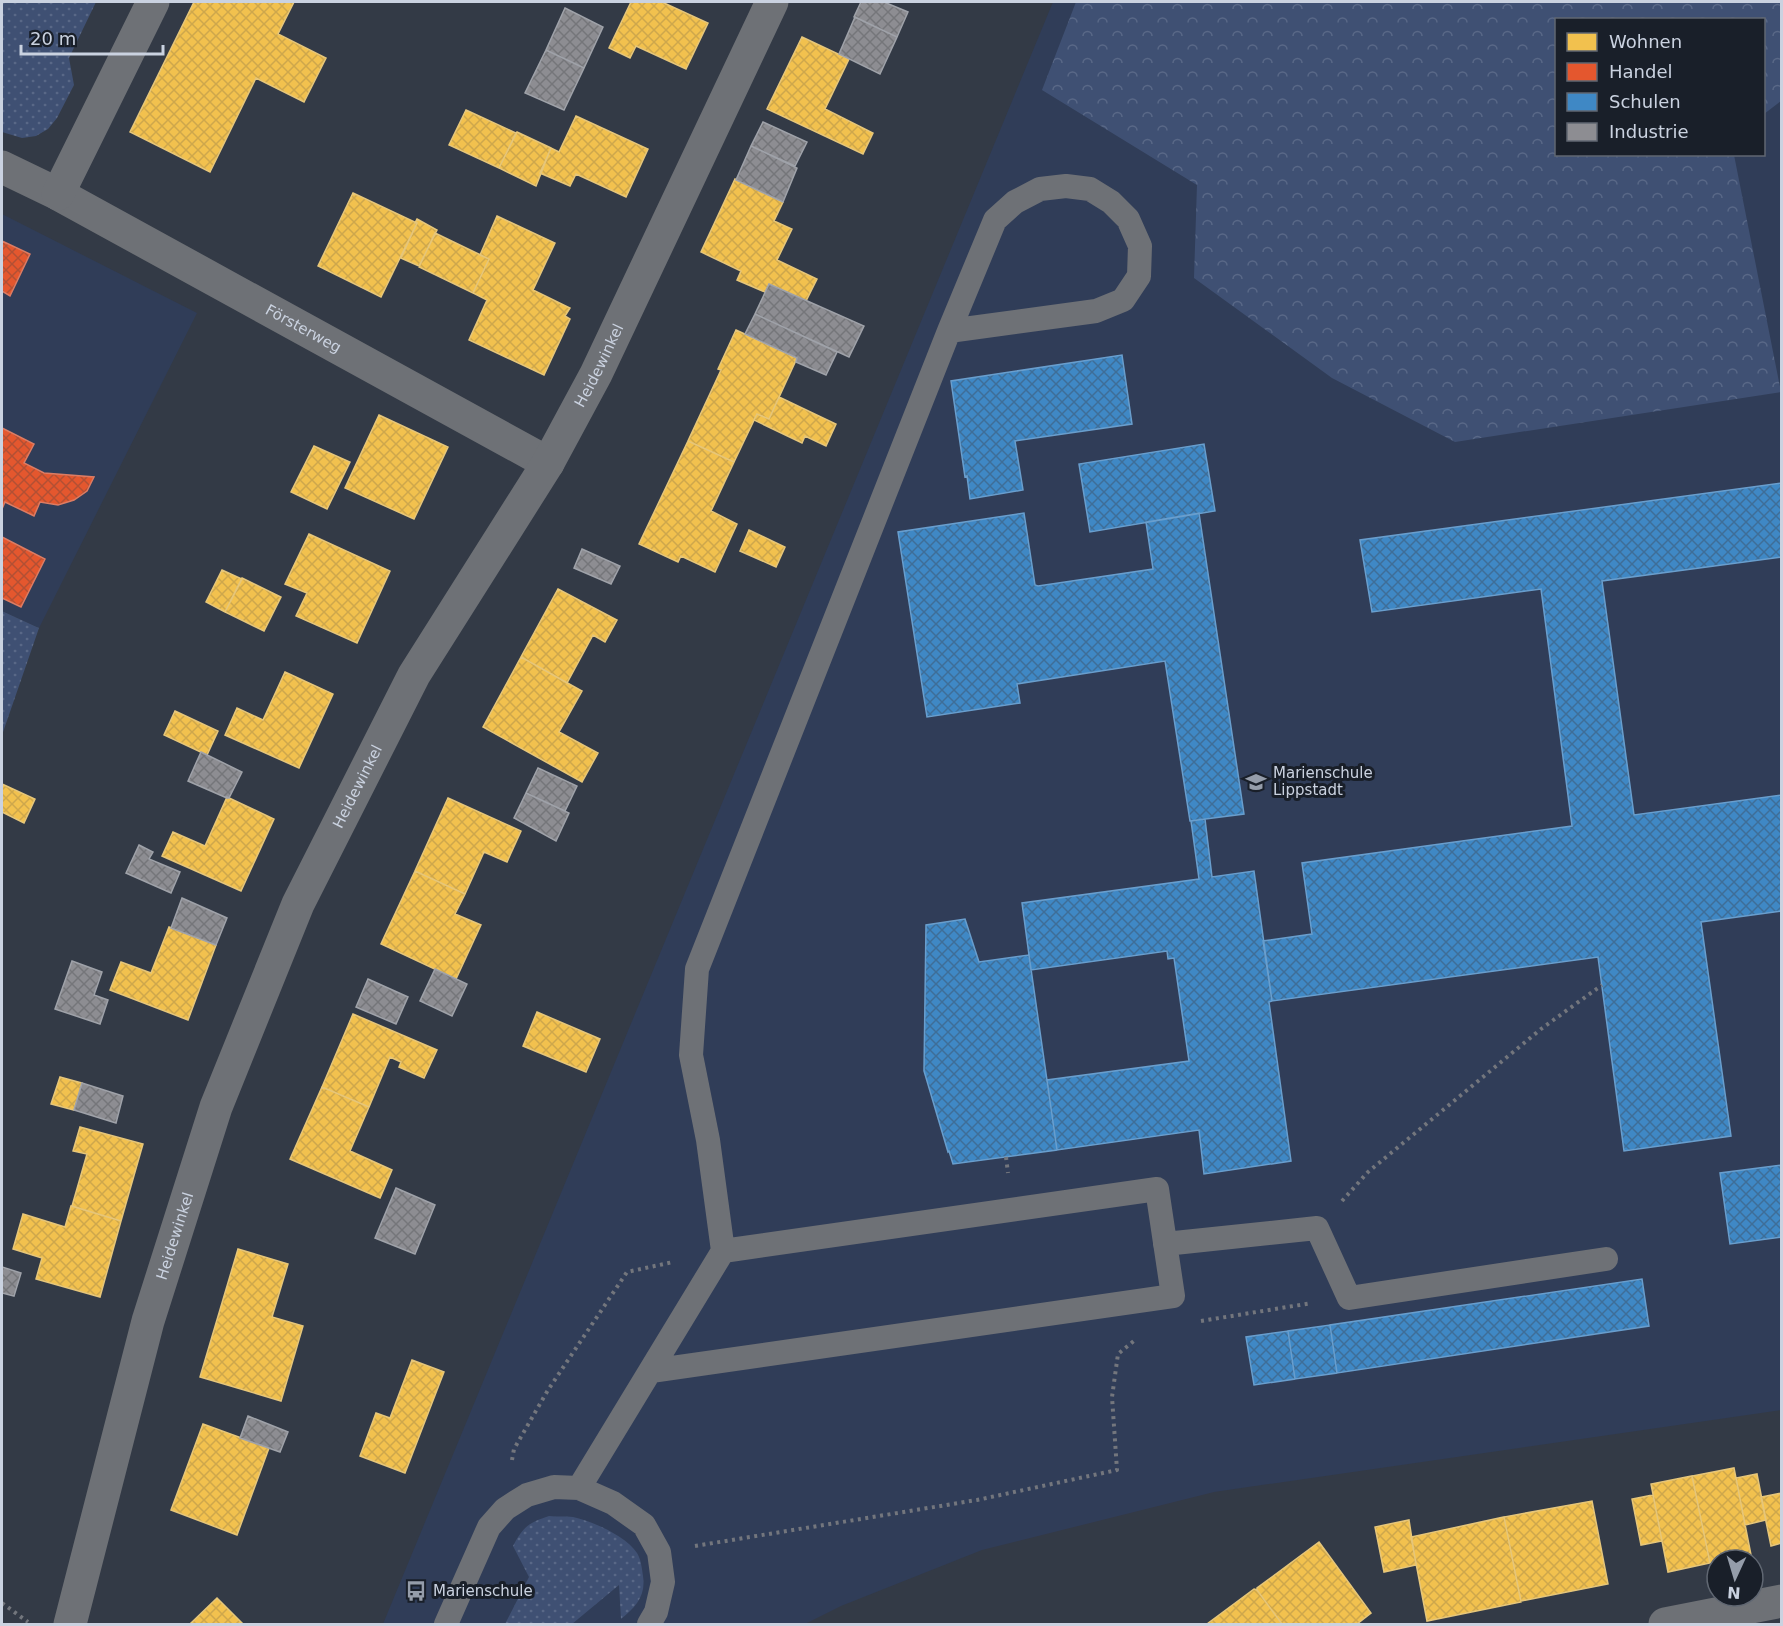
<svg xmlns="http://www.w3.org/2000/svg" width="1783" height="1626" font-family="'DejaVu Sans',sans-serif">
  <defs>
    <pattern id="green-dots" width="8" height="8" patternUnits="userSpaceOnUse" patternTransform="scale(1.5)"><rect width="8" height="8" fill="#3f5073"/><path d="M2 2h.1M6 6h.1" fill="none" stroke="#596887" stroke-width="1.8" stroke-linecap="round"/></pattern>
    <pattern id="forest-crowns" width="20" height="18" patternUnits="userSpaceOnUse" patternTransform="scale(1.5)"><rect width="20" height="18" fill="#3f5073"/><path d="M2 6a3 3 0 1 1 6 0M12 15a3 3 0 1 1 6 0" fill="none" stroke="#596887"/></pattern>
    <pattern id="homes-cross-hatch" width="8" height="8" patternUnits="userSpaceOnUse" patternTransform="scale(1.5)"><rect width="8" height="8" fill="#f2c14e"/><path d="M0 0l8 8M0 8l8-8" fill="none" stroke="#cea74c"/></pattern>
    <pattern id="shops-cross-hatch" width="8" height="8" patternUnits="userSpaceOnUse" patternTransform="scale(1.5)"><rect width="8" height="8" fill="#e4572e"/><path d="M0 0l8 8M0 8l8-8" fill="none" stroke="#b25034"/></pattern>
    <pattern id="schools-cross-hatch" width="8" height="8" patternUnits="userSpaceOnUse" patternTransform="scale(1.5)"><rect width="8" height="8" fill="#3f88c5"/><path d="M0 0l8 8M0 8l8-8" fill="none" stroke="#3e6e98"/></pattern>
    <pattern id="industry-cross-hatch" width="8" height="8" patternUnits="userSpaceOnUse" patternTransform="scale(1.5)"><rect width="8" height="8" fill="#8d8d92"/><path d="M0 0l8 8M0 8l8-8" fill="none" stroke="#75767a"/></pattern>
  </defs>
  <rect width="100%" height="100%" fill="#333a46"/>
  <path fill="#303d58" fill-rule="evenodd" d="M1053,2h728v1408l-567,82 -232,58 -141,56 -36,18h-422zM1556,20h208v134h-208z
    M2,214l195,99 -158,315 -37,-17z"/>
  <path fill="url(#green-dots)" d="M2,2h94l-27,56 5,27 -17,33 -9,11 -12,7 -14,2 -20,-6z
    M2,611l37,17 -37,107z
    M549,1516c8,1 16,0 24,1 19,4 53,19 64,36 4,6 5,16 6,23 3,20 -7,31 -22,43l-2,-34 -47,39h-67l24,-47 -16,-31c10,-19 15,-23 36,-30z"/>
  <path fill="url(#forest-crowns)" d="M1076,2h705v99l-17,13v-94h-208v134l178,1 47,237 -326,50 -123,-64 -138,-100 3,-93 -155,-95z"/>
  <path fill="url(#homes-cross-hatch)" stroke="#e6c67a" stroke-width="1.5" d="M194,2h100l-16,32 48,24 -22,44 -48,-24 -46,94 -80,-40z
    M631,2h31l46,21 -22,46 -50,-23 -6,12 -21,-10z
    M802,37l47,22 -24,50 48,24 -10,21 -96,-45z
    M466,110l50,23 -17,35 -50,-23z
    M576,116l72,33 -22,48 -50,-23 -6,12 -30,-13 11,-25 8,4z
    M517,132l34,16 -15,38 -37,-18z
    M735,179l48,23 -9,19 18,8 -15,31 40,19 -11,22 -37,-17 -4,8 -28,-12 4,-9 -40,-19z
    M353,193l64,30 -36,74 -63,-31z
    M497,216l58,27 -22,47 37,18 -5,8 5,3 -26,56 -75,-35 18,-40 -14,-7 16,-34 -9,-4z
    M417,219l20,11 -18,36 -18,-8 16,-35h-2z
    M435,233l54,26 -16,34 -54,-26z
    M736,330l61,28 -28,61 -12,-5 -23,48 -46,-21 33,-71 -3,-1z
    M779,397l57,27 -10,22 -21,-10 -3,7 -48,-23 3,-6 12,5z
    M379,415l69,32 -34,72 -69,-31z
    M688,441l46,21 -23,49 26,13 -22,48 -34,-16 -3,6 -39,-18z
    M314,446l36,16 -23,47 -36,-17z
    M749,530l36,17 -9,20 -36,-16z
    M309,534l81,37 -33,72 -61,-27 11,-23 -22,-9z
    M222,570l20,9 -17,33 -19,-10z
    M242,578l39,19 -17,34 -39,-19z
    M558,589l59,31 -12,22 -12,-7 -26,48 -46,-26z
    M521,657l61,34 -23,41 39,21 -16,29 -99,-55z
    M285,672l48,22 -34,74 -74,-33 12,-27 26,12z
    M175,711l43,20 -11,24 -43,-20z
    M2,784l33,15 -11,24 -22,-11z
    M227,797l47,22 -33,72 -79,-35 11,-24 32,14z
    M448,798l73,33 -14,31 -23,-10 -19,42 -50,-23z
    M415,871l50,23 -10,20 26,11 -25,54 -75,-35z
    M169,927l47,18 -28,75 -78,-30 11,-28 30,11z
    M537,1012l63,27 -14,33 -63,-26z
    M353,1014l84,36 -13,28 -25,-11 2,-5 -11,-5 -21,50 -47,-20z
    M60,1077l22,6 -8,27 -23,-6z
    M322,1087l47,20 -19,44 42,19 -12,28 -90,-39z
    M80,1127l63,17 -22,77 -49,-15 15,-52 -14,-3z
    M71,1206l50,15 -21,76 -64,-18 6,-21 -29,-9 10,-35 42,13z
    M238,1249l50,15 -16,53 31,9 -22,75 -81,-24z
    M412,1360l32,12 -39,101 -45,-17 16,-43 14,5z
    M203,1424l66,24 -32,87 -66,-25z
    M1734,1468l17,87 -24,5h-10v2l-7,1 -18,-87z
    M1757,1474l9,46 -21,5 -9,-47z
    M1692,1476l18,87 -42,9 -17,-88z
    M1782,1493v50l-11,3 -10,-49z
    M1653,1495l9,46 -21,4 -9,-46z
    M1592,1501l16,83 -87,17 -17,-84z
    M1504,1517l17,85 -94,19 -16,-84z
    M1409,1520l7,45 -32,7 -9,-45z
    M1319,1542l52,71 -14,11h-75l-25,-34v-2z
    M1254,1589l3,1 25,34h-75z
    M217,1598l26,26h-53z"/>
  <path fill="url(#shops-cross-hatch)" stroke="#dc7c63" stroke-width="1.5" d="M2,241l28,13 -20,42 -8,-5z
    M2,428l32,16 -10,19 20,10 50,4 -7,14 -13,9 -16,5 -18,-3 -6,14 -29,-14 -3,7z
    M2,537l43,22 -24,48 -19,-9z"/>
  <path fill="url(#schools-cross-hatch)" stroke="#699ecd" stroke-width="1.5" d="M1122,355l10,69 -117,17 8,49 -53,9 -3,-23 -2,1 -14,-96z
    M1204,444l11,67 -125,21 -11,-68z
    M1782,483v74l-180,24 32,234 148,-20v116l-81,11 30,214 -107,15 -26,-194 -326,44 -9,-60 49,-7 -10,-71 270,-37 -31,-237 -169,23 -12,-72z
    M1024,513l11,72 3,1 115,-17 -7,-47 53,-9 45,301 -54,7 -25,-160 -148,23 3,19 -93,14 -29,-185z
    M1205,819l7,58 42,-6 18,130 -3,1 22,159 -87,13 -5,-44 -142,20 -10,-70 142,-19 -15,-103 -6,1 -1,-8 -136,19 -9,-67 177,-24 -8,-58z
    M965,919l14,43 50,-7 28,195 -104,14 -4,-13 -1,1 -24,-81 2,-146z
    M1782,1165v72l-52,7 -10,-71z
    M1642,1279l7,47 -312,47 -7,-48z
    M1330,1325l7,48 -42,6 -7,-48z
    M1288,1331l7,48 -41,6 -8,-48z"/>
  <path fill="url(#industry-cross-hatch)" stroke="#9fa2a9" stroke-width="1.5" d="M861,2h23l24,10 -11,25 -43,-20z
    M565,8l38,19 -19,41 -38,-18z
    M855,17l42,20 -17,37 -41,-20z
    M546,50l38,18 -20,42 -39,-17z
    M763,122l44,20 -12,24 -44,-20z
    M751,146l46,22 -14,34 -47,-22z
    M769,284l95,42 -15,31 -94,-43z
    M755,314l82,38 -11,23 -30,-13 1,-4 -52,-24z
    M582,549l38,17 -9,18 -37,-16z
    M201,752l41,20 -13,26 -2,-1v1l-39,-17z
    M538,768l39,18 -12,25 -39,-18z
    M526,793l43,20 -13,28 -42,-23z
    M139,845l14,7 -4,7 31,13 -9,21 -45,-20z
    M182,898l45,20 -11,27 -45,-17z
    M72,961l30,11 -8,23 14,5 -8,24 -45,-15z
    M435,969l32,15 -15,32 -32,-15z
    M368,979l40,18 -12,27 -40,-17z
    M82,1083l41,13 -7,27 -42,-13z
    M396,1188l39,17 -20,49 -40,-16z
    M2,1267l19,6 -7,23 -12,-3z
    M248,1416l40,16 -8,20 -40,-14z"/>
  <g fill="none" stroke-linecap="round" stroke-linejoin="round">
    <path stroke="#73767d" stroke-width="4" stroke-dasharray="3 4.5" stroke-linecap="butt" d="M1006,1157l2,16
      M1342,1201l26,-29 173,-143 61,-44
      M1201,1321l111,-18
      M512,1460l2,-11 34,-59 79,-118 46,-10
      M695,1546l282,-46 140,-30 -5,-73 6,-43 17,-14
      M2,1603l26,19"/>
    <path stroke="#6e7176" stroke-width="24" d="M1165,1244l152,-16 32,70 257,-39
      M651,1371l522,-75 -16,-107 -434,62
      M579,1488l144,-237 -15,-111 -17,-85 6,-86 252,-638 46,-111 20,-18 25,-13 26,-3 24,3 21,13 17,17 12,27 -1,30 -16,24 -27,11 -147,20
      M446,1624l43,-97 16,-18 22,-14 27,-8 25,1 34,15 31,22 15,27 4,30 -7,30 -7,12"/>
    <g stroke="#6e7176" stroke-width="33">
      <path id="s1" d="M2,167l56,27 490,269"/>
      <path d="M58,194l95,-192"/>
      <path id="s2" d="M70,1624l78,-303 68,-214 82,-203 116,-229 134,-212 48,-89 176,-372"/>
      <path d="M1665,1624l117,-23"/>
    </g>
  </g>
  <defs>
    <g id="school-bare" transform="scale(1.62)"><path d="M0-5L7-2L0 1L-7-2ZM-4 1L0 2.5L4 1V4Q0 6-4 4Z" fill="#959daa" stroke="#191f29" stroke-width="2.5" paint-order="stroke"/></g>
    <g id="bus-bare" transform="scale(1.62)"><path d="M-5-6H5V4H4V6H2V4H-2V6H-4V4H-5ZM-3.5-4V0h7V-4ZM-3.5 1.2v1.5H-2V1.2ZM2 1.2v1.5H3.5V1.2Z" fill="#959daa" stroke="#191f29" stroke-width="2.5" paint-order="stroke"/></g>
  </defs>
  <g fill-rule="evenodd">
    <use href="#school-bare" x="1256" y="782"/>
    <use href="#bus-bare" x="416" y="1591"/>
  </g>
  <g text-anchor="middle" dominant-baseline="central" stroke-width="6" stroke-linejoin="round" paint-order="stroke">
    <g font-size="15" fill="#cad2e0" stroke="#191f29">
      <text stroke="none"><textPath href="#s1" startOffset="342">Försterweg</textPath></text>
      <text stroke="none"><textPath href="#s2" startOffset="1374">Heidewinkel</textPath></text>
      <text stroke="none"><textPath href="#s2" startOffset="888">Heidewinkel</textPath></text>
      <text stroke="none"><textPath href="#s2" startOffset="402">Heidewinkel</textPath></text>
    </g>
    <g font-size="15" fill="#cad2e0" stroke="#191f29" text-anchor="start">
      <text x="1273" y="773">Marienschule<tspan x="1273" dy="17">Lippstadt</tspan></text>
      <text x="433" y="1591">Marienschule</text>
    </g>
  </g>
  <rect width="1783" height="1626" fill="none" stroke="#cad2e0" stroke-width="6"/>
  <rect x="1555" y="18" width="210" height="138" fill="#191f29" stroke="#606772" stroke-width="1.5"/>
  <rect x="1567" y="33" width="30" height="18" fill="#f2c14e" stroke="#606772" stroke-width="1.5"/>
  <text x="1609" y="48" font-size="18" fill="#cad2e0">Wohnen</text>
  <rect x="1567" y="63" width="30" height="18" fill="#e4572e" stroke="#606772" stroke-width="1.5"/>
  <text x="1609" y="78" font-size="18" fill="#cad2e0">Handel</text>
  <rect x="1567" y="93" width="30" height="18" fill="#3f88c5" stroke="#606772" stroke-width="1.5"/>
  <text x="1609" y="108" font-size="18" fill="#cad2e0">Schulen</text>
  <rect x="1567" y="123" width="30" height="18" fill="#8d8d92" stroke="#606772" stroke-width="1.5"/>
  <text x="1609" y="138" font-size="18" fill="#cad2e0">Industrie</text>
  <g transform="translate(1735 1578) rotate(184)"><circle r="28" fill="#191f29" stroke="#606772" stroke-width="1.5"/>
  <path d="M0-4.5L10 22L0 15L-10 22Z" fill="#959daa"/>
  <text y="-9" font-size="16" font-weight="bold" text-anchor="middle" fill="#cad2e0">N</text>
  </g>
  <path d="M21 45v9h142v-9" fill="none" stroke="#cad2e0" stroke-width="3"/>
  <text x="30" y="45" font-size="18" fill="#cad2e0" stroke="#191f29" stroke-width="4.5" paint-order="stroke">20 m</text>
</svg>
